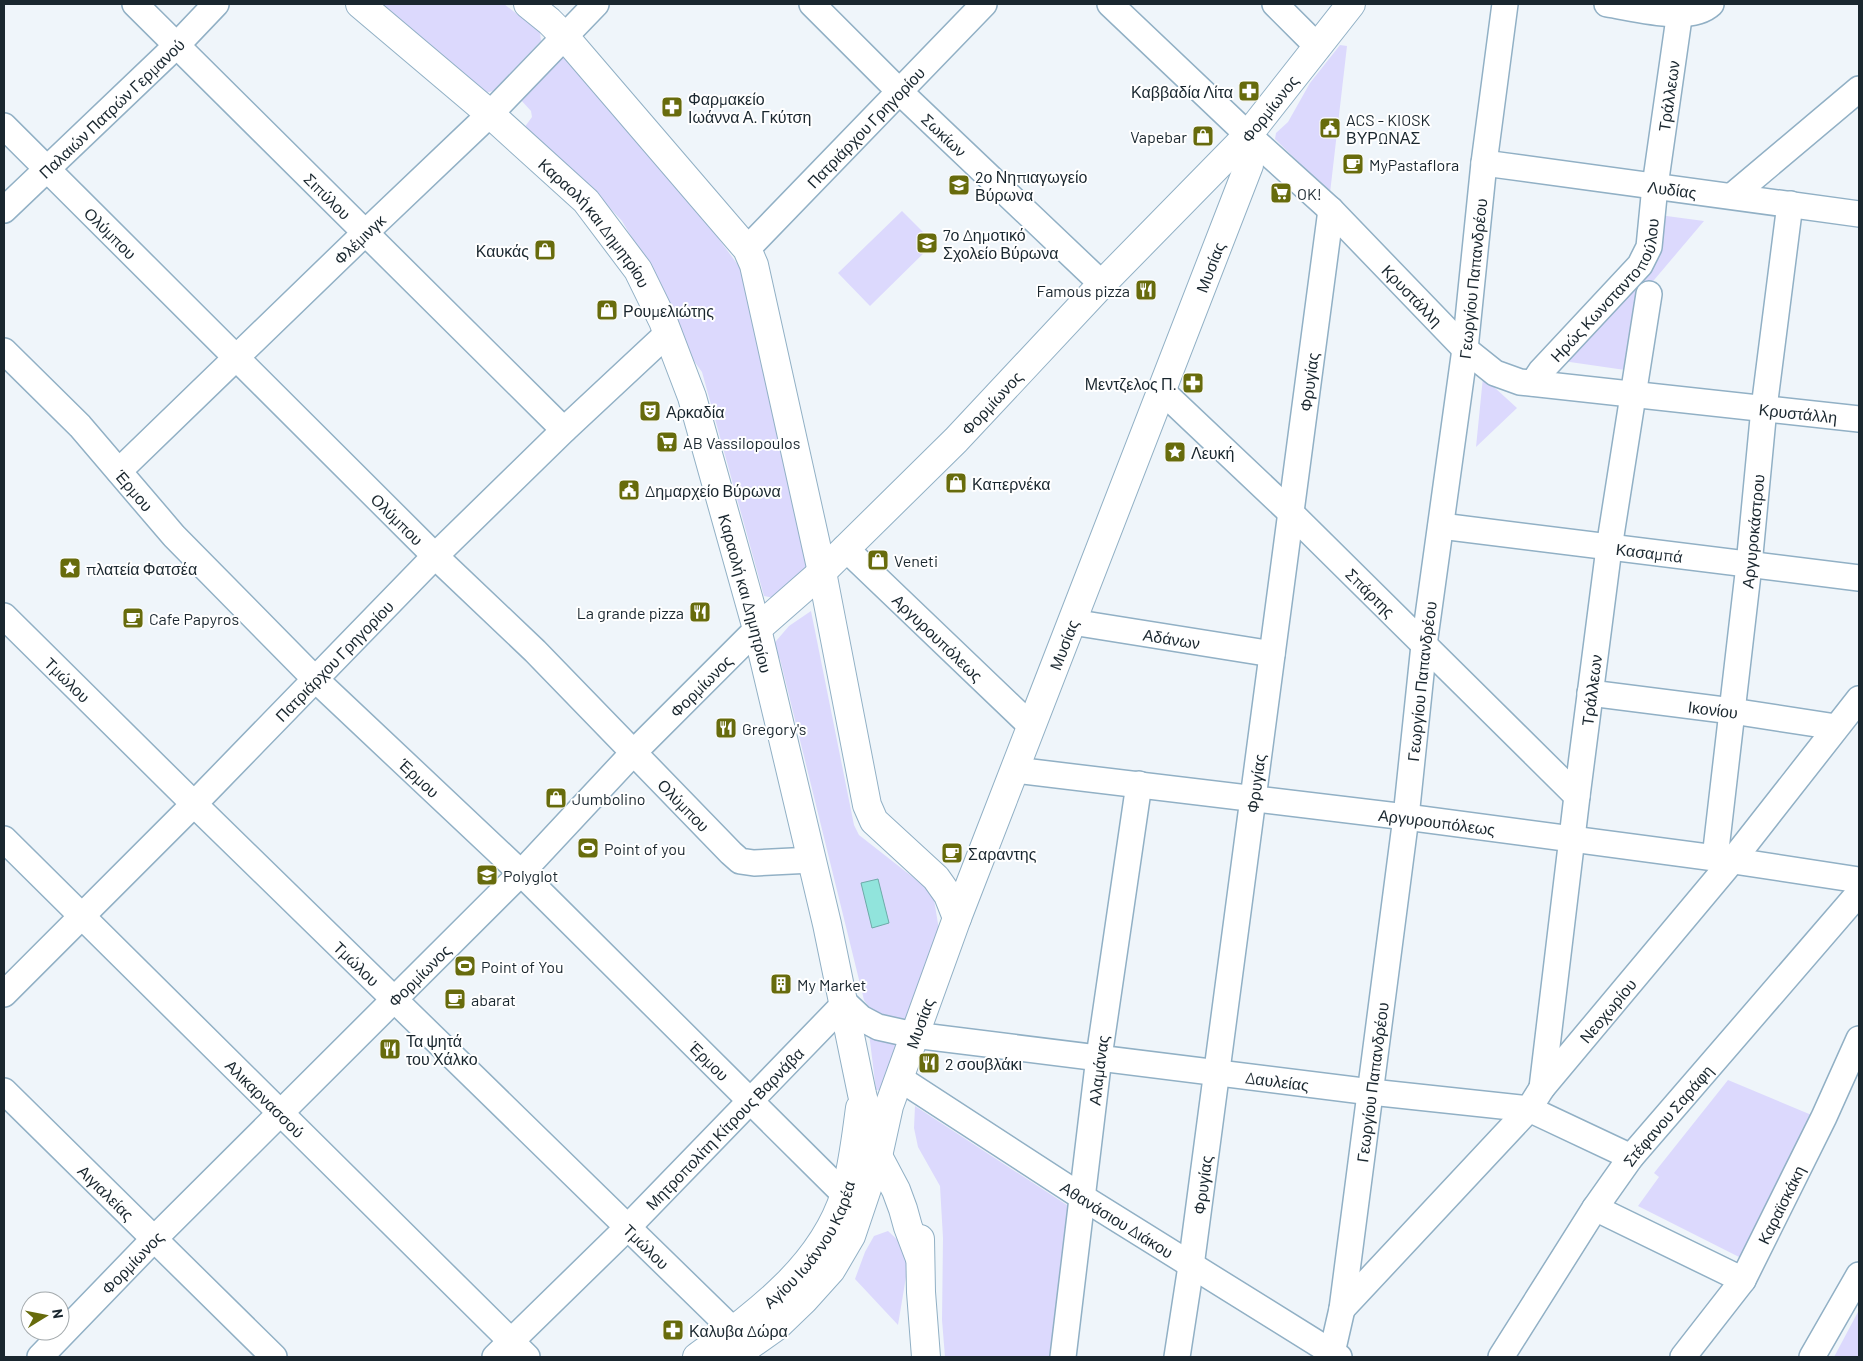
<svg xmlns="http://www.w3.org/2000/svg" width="1863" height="1361" font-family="Barlow,sans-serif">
  <rect width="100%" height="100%" fill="#eff5fa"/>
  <path fill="#dcd9fd" d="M381,4h123l36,28 1,9 -48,50 -8,2z
    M1340,45l7,1 -17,147 -55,-54 1,-6 12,-11 22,-39z
    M564,57l13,8 90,104 77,104 64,289 -1,7 -33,29 -10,-2 -62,-224 -8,-11 -42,-89 -30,-51 -28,-30 -70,-63 8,-11 -1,-6 -11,-12 36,-40z
    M902,211l32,32 -64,63 -32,-33z
    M1659,215l45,6 -55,65 -17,85 -76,-11 86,-93z
    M1483,377l34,31 -41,39z
    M811,611l43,214 5,10 74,58 6,37 -35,92c-19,-3 -28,-5 -40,-22l-84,-341 -10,-11 19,-22z
    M869,1033l31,7 -8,16 -8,35 -8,-1z
    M1728,1080l86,36 -67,145 -109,-55 21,-29 -5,-4z
    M915,1106l158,103 -21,148h-107l-3,-37 1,-82 -3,-52 -22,-39 -4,-19z
    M888,1231l15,14 5,20 -10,60 -43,-46 10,-27 9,-16z
    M1859,1310v47h-25z"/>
  <path fill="#91e4dc" stroke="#6daba8" d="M878,879l11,44 -17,5 -11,-45z"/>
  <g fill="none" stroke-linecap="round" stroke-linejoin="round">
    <g stroke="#91b0c5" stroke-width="28">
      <g id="street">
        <path id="s1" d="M135,4l429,426"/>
        <path id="s2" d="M812,4l88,88 202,192"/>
        <path id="s3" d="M1110,4l138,131 83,75 134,139 30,24 25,9 339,37"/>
        <path d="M1275,4l43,43"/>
        <path d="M1607,4c27,4 83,20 104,0"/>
        <path id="s4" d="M4,126l431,430 100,95 196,202 9,8 14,2 58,-3"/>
        <path id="s5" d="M1484,163l375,51"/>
        <path d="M1732,196l127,-107"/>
        <path id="s6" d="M4,210l172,-164 40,-42"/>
        <path id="s7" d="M747,249l237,-245"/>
        <path id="s8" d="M4,351l76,75 94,110 140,142 207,195 324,322"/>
        <path id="s9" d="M1533,383l8,-12 99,-106 9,-18 6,-61 26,-182"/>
        <path id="s10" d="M1162,391l129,122 286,283"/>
        <path id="s11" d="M119,471l247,-239 124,-118 106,-110"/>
        <path id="s12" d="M1441,526l418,52"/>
        <path id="s13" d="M845,548l186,178"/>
        <path id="s14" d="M4,616l190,188 540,527"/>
        <path id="s15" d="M1072,622l200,32"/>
        <path id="s16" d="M1590,693l142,18 104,16"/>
        <path id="s17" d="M1015,770l391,47 309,41 144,22"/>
        <path id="s18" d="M4,839l523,518"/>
        <path id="s19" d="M1715,858l34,-293 15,-157 26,-204"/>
        <path id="s20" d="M4,994l190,-190 241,-248 129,-126 104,-97"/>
        <path id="s21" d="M899,1078l183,119 257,160"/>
        <path id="s22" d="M1542,1088l35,-292 32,-248 40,-254"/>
        <path id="s23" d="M4,1091l270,266"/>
        <path d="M1595,1208l148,72"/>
        <path id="s24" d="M1342,1309l187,-200 13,-21 190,-227 127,-162"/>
        <path id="s25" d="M40,1357l114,-118 367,-366 112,-120 124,-124"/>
        <path id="s26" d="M495,1357l133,-130 217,-224 16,15 17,9 36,8 457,57 158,17 102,48"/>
        <path id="s27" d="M1063,1357l36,-300 40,-273"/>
        <path id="s28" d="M1177,1357l14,-91 140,-1056"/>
        <path id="s29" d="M1331,1357l11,-48 64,-492 18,-172 41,-296 19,-186 21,-159"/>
        <path id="s30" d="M1501,1357l94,-149 36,-51 228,-264"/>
        <path id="s31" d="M1683,1357l60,-77 81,-163 35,-78"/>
        <path d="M1812,1357l47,-82"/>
      </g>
    </g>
    <g stroke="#91b0c5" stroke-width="30">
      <g id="secondary">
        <path id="s32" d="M360,4l130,110 96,87 52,69 25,51 29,76 65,232 70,295 35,170 16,62 18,34 7,19 5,18 11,29"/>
        <path d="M528,4l21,17 16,16 182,212 7,16 68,307 45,233 7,16 62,57 12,17 9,23"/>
        <path id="s33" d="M757,629l65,-57 134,-132 146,-156 146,-149 103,-131"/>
        <path d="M920,1239l1,53 5,65"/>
        <path id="s34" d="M697,1357c59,-43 125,-90 148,-163 8,-28 11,-57 15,-86"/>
        <path id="s35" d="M733,1357l44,-31 27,-26 27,-30 20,-34 27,-80 11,-50 68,-188 292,-753 -1,-30"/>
      </g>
    </g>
    <use href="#street" stroke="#fff" stroke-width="25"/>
    <use href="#secondary" stroke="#fff" stroke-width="28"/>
  </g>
  <defs>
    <g id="pharmacy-square" transform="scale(1.125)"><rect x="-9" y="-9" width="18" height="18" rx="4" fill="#676b0c" stroke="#fff"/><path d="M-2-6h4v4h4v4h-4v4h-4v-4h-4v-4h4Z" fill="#fff"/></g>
    <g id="civic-square" transform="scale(1.125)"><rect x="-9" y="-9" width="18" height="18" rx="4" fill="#676b0c" stroke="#fff"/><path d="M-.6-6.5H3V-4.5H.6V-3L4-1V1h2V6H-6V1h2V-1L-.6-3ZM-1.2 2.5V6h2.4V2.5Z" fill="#fff"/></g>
    <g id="shop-square" transform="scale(1.125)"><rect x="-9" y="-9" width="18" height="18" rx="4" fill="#676b0c" stroke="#fff"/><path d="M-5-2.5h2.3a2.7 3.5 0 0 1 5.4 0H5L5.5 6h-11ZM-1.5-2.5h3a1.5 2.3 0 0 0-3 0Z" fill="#fff"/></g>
    <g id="cafe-square" transform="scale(1.125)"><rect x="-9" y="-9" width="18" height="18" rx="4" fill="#676b0c" stroke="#fff"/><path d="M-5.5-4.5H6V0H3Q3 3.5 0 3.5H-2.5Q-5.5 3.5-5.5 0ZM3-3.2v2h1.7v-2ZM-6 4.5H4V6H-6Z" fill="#fff"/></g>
    <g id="school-square" transform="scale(1.125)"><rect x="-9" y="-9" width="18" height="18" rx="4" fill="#676b0c" stroke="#fff"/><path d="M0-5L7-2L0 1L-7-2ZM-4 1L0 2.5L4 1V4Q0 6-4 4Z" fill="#fff"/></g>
    <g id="supermarket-square" transform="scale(1.125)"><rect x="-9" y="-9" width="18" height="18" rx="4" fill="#676b0c" stroke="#fff"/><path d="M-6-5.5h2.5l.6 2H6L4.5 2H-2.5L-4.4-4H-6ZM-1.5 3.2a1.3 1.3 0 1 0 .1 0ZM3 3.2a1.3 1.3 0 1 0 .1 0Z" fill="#fff"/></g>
    <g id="restaurant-square" transform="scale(1.125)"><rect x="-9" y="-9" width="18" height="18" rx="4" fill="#676b0c" stroke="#fff"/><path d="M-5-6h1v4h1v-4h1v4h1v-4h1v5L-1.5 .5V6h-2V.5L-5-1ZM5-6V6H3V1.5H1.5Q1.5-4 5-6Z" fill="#fff"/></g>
    <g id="theatre-square" transform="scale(1.125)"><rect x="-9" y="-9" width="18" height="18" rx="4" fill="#676b0c" stroke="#fff"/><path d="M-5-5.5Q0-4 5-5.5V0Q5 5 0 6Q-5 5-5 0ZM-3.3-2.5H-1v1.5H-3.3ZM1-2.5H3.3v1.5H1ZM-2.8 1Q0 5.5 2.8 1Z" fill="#fff"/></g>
    <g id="sight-square" transform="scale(1.125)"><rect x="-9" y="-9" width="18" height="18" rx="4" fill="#676b0c" stroke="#fff"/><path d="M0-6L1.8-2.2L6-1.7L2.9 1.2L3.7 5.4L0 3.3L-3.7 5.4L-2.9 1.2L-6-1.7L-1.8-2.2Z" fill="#fff"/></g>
    <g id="stadium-square" transform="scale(1.125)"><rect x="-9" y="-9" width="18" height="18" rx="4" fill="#676b0c" stroke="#fff"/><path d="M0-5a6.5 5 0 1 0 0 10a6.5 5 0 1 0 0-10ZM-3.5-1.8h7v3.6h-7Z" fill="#fff"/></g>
    <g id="building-square" transform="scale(1.125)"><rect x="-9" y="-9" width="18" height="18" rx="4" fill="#676b0c" stroke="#fff"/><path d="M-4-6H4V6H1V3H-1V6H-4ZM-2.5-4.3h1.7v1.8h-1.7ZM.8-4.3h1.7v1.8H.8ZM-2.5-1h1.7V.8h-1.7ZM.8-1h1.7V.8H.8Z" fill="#fff"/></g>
  </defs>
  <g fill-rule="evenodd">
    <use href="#pharmacy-square" x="1249" y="91"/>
    <use href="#pharmacy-square" x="672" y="107"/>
    <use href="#civic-square" x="1330" y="128"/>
    <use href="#shop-square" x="1203" y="136"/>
    <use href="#cafe-square" x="1353" y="164"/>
    <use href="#school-square" x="959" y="185"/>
    <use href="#supermarket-square" x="1281" y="193"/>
    <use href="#school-square" x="927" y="243"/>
    <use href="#shop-square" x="545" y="250"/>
    <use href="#restaurant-square" x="1146" y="290"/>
    <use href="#shop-square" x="607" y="310"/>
    <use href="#pharmacy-square" x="1193" y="383"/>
    <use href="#theatre-square" x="650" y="411"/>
    <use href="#supermarket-square" x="667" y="442"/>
    <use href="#sight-square" x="1175" y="452"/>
    <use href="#shop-square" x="956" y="483"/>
    <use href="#civic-square" x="629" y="490"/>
    <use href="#shop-square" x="878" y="560"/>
    <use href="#sight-square" x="70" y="568"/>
    <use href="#restaurant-square" x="700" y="612"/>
    <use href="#cafe-square" x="133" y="618"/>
    <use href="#restaurant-square" x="726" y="728"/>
    <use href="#shop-square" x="556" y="798"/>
    <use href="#stadium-square" x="588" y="848"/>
    <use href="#cafe-square" x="952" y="853"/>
    <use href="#school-square" x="487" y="875"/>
    <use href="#stadium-square" x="465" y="966"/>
    <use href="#building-square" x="781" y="984"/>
    <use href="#cafe-square" x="455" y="999"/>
    <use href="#restaurant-square" x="390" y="1049"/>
    <use href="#restaurant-square" x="929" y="1063"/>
    <use href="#pharmacy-square" x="673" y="1330"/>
  </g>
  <g text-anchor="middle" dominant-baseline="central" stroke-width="4" stroke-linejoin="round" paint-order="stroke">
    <g font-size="16" fill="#1a272f" stroke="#fff" text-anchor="start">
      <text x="1233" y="91" text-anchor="end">Καββαδία Λίτα</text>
      <text x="688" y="98">Φαρμακείο<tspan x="688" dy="18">Ιωάννα Α. Γκύτση</tspan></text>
      <text x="1346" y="119">ACS - KIOSK<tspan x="1346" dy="18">ΒΥΡΩΝΑΣ</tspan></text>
      <text x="1187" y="136" text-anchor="end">Vapebar</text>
      <text x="1369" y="164">MyPastaflora</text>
      <text x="975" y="176">2ο Νηπιαγωγείο<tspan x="975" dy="18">Βύρωνα</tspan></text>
      <text x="1297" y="193">OK!</text>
      <text x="943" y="234">7ο Δημοτικό<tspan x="943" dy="18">Σχολείο Βύρωνα</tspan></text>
      <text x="529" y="250" text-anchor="end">Καυκάς</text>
      <text x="1130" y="290" text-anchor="end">Famous pizza</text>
      <text x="623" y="310">Ρουμελιώτης</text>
      <text x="1177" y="383" text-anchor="end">Μεντζελος Π.</text>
      <text x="666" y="411">Αρκαδία</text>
      <text x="683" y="442">AB Vassilopoulos</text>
      <text x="1191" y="452">Λευκή</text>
      <text x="972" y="483">Καπερνέκα</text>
      <text x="645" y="490">Δημαρχείο Βύρωνα</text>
      <text x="894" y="560">Veneti</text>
      <text x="86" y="568">πλατεία Φατσέα</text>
      <text x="684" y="612" text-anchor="end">La grande pizza</text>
      <text x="149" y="618">Cafe Papyros</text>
      <text x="742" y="728">Gregory's</text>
      <text x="572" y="798">Jumbolino</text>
      <text x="604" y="848">Point of you</text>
      <text x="968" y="853">Σαραντης</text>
      <text x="503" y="875">Polyglot</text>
      <text x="481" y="966">Point of You</text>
      <text x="797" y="984">My Market</text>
      <text x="471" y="999">abarat</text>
      <text x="406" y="1040">Τα ψητά<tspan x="406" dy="18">του Χάλκο</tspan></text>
      <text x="945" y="1063">2 σουβλάκι</text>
      <text x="689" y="1330">Καλυβα Δώρα</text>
    </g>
    <g font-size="16" fill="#1a272f" stroke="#fff">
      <text stroke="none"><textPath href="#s9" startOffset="332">Τράλλεων</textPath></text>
      <text stroke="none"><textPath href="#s6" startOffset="148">Παλαιών Πατρών Γερμανού</textPath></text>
      <text stroke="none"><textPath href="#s33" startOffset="731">Φορμίωνος</textPath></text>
      <text stroke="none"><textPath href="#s7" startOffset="170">Πατριάρχου Γρηγορίου</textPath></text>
      <text stroke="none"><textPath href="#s2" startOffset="186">Σωκίων</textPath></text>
      <text stroke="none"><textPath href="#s5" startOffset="190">Λυδίας</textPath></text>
      <text stroke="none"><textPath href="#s1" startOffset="272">Σιπύλου</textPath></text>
      <text stroke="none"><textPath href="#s32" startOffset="322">Καραολή και Δημητρίου</textPath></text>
      <text stroke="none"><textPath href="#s4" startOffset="151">Ολύμπου</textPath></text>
      <text stroke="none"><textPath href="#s11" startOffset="334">Φλέμινγκ</textPath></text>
      <text stroke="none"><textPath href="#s35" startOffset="1205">Μυσίας</textPath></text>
      <text stroke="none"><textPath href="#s29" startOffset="1088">Γεωργίου Παπανδρέου</textPath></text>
      <text stroke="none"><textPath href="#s9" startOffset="120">Ηρώς Κωνσταντοπούλου</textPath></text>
      <text stroke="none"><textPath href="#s3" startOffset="420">Κρυστάλλη</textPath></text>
      <text stroke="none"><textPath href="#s28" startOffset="984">Φρυγίας</textPath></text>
      <text stroke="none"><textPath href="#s33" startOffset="326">Φορμίωνος</textPath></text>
      <text stroke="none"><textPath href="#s3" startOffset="840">Κρυστάλλη</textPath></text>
      <text stroke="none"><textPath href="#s8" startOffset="191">Έρμου</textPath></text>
      <text stroke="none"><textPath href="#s4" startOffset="556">Ολύμπου</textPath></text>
      <text stroke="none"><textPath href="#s19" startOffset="329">Αργυροκάστρου</textPath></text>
      <text stroke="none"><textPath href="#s12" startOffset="210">Κασαμπά</textPath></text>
      <text stroke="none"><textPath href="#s10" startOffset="290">Σπάρτης</textPath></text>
      <text stroke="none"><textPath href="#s32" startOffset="728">Καραολή και Δημητρίου</textPath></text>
      <text stroke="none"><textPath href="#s13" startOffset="129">Αργυρουπόλεως</textPath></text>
      <text stroke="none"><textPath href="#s15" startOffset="101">Αδάνων</textPath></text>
      <text stroke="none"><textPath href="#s35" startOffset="800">Μυσίας</textPath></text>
      <text stroke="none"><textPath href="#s20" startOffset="469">Πατριάρχου Γρηγορίου</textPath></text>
      <text stroke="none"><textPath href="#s14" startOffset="90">Τμώλου</textPath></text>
      <text stroke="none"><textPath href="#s29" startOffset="682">Γεωργίου Παπανδρέου</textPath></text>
      <text stroke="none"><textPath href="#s25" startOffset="942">Φορμίωνος</textPath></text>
      <text stroke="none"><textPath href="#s22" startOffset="401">Τράλλεων</textPath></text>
      <text stroke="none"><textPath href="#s16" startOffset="124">Ικονίου</textPath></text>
      <text stroke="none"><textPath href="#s8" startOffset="596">Έρμου</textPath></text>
      <text stroke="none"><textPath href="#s28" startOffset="579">Φρυγίας</textPath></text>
      <text stroke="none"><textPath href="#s4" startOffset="961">Ολύμπου</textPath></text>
      <text stroke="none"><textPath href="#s17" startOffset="425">Αργυρουπόλεως</textPath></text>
      <text stroke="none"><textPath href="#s14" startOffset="495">Τμώλου</textPath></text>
      <text stroke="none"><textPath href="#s25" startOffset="538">Φορμίωνος</textPath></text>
      <text stroke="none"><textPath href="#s24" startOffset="400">Νεοχωρίου</textPath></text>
      <text stroke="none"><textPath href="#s35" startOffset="395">Μυσίας</textPath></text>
      <text stroke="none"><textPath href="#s8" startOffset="1001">Έρμου</textPath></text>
      <text stroke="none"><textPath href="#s27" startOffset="289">Αλαμάνας</textPath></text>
      <text stroke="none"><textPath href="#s26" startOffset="942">Δαυλείας</textPath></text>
      <text stroke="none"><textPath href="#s29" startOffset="278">Γεωργίου Παπανδρέου</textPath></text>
      <text stroke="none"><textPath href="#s18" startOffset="368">Αλικαρνασσού</textPath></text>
      <text stroke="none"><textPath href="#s30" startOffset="294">Στέφανου Σαράφη</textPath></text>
      <text stroke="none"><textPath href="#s26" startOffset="324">Μητροπολίτη Κίτρους Βαρνάβα</textPath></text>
      <text stroke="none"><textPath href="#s28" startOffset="174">Φρυγίας</textPath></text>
      <text stroke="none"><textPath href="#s23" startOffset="144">Αιγιαλείας</textPath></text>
      <text stroke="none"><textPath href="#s31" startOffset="182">Καραϊσκάκη</textPath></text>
      <text stroke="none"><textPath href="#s21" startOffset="260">Αθανάσιου Διάκου</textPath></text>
      <text stroke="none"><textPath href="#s34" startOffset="162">Αγίου Ιωάννου Καρέα</textPath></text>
      <text stroke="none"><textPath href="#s14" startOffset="900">Τμώλου</textPath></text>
      <text stroke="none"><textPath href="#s25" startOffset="132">Φορμίωνος</textPath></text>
    </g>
  </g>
  <rect width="1863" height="1361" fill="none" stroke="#1a272f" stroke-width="10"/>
  <g transform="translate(45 1316) rotate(80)"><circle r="24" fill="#ffffff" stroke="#a3a9ac"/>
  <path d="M0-4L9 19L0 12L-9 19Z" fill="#676b0c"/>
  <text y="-8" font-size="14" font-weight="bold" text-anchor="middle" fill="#1a272f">N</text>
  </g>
</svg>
